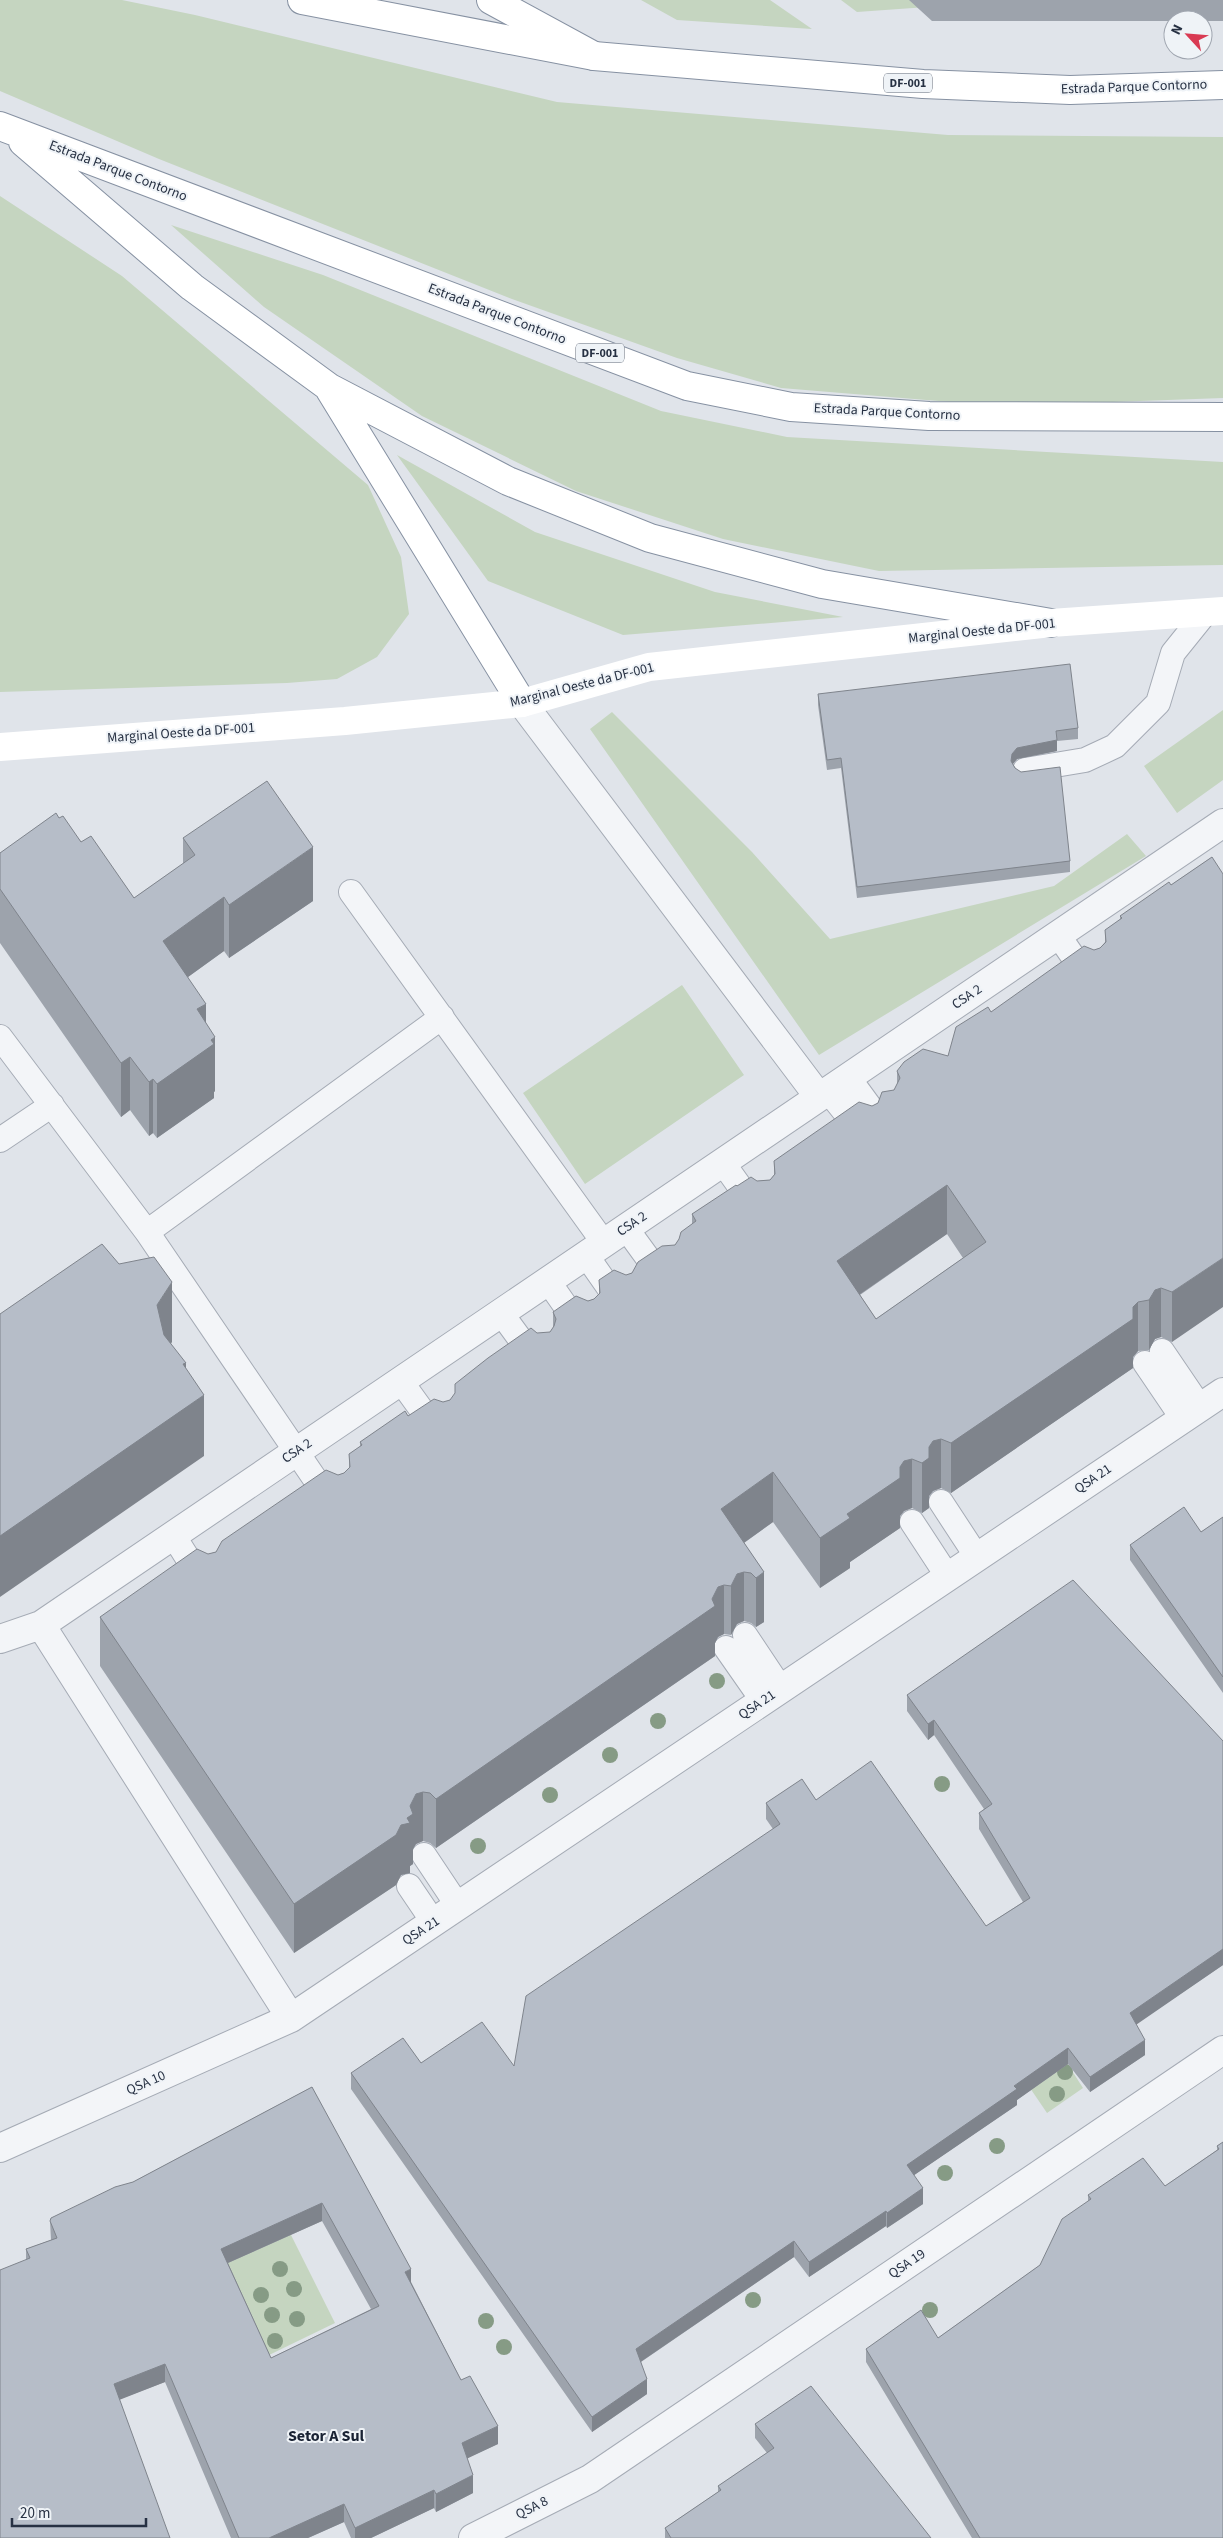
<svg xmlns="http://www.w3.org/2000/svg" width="1223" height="2538" font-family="'Source Sans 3',sans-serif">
  <rect width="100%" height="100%" fill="#e0e4ea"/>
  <path fill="#c5d5c0" d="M0,0h122l73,15 362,87 391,33 275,2v261l-224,8 -218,-18 -104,-30 -165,-59 -353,-140 -159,-68z
    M641,0h129l42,29 -135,-9z
    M841,0h137l5,3 -126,9z
    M0,196l122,80 246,209 33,72 8,57 -32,43 -40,22 -50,4 -287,9z
    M171,225l152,50 338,136 126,26 436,25v103l-344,6 -156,-32 -147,-48 -154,-75 -158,-109z
    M397,455l138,77 180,60 128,25 -220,18 -135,-54z
    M1223,710v70l-46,33 -33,-47z
    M612,712l140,140 78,87 224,-53 73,-52 19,22 -327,199 -229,-326z
    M682,985l62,90 -159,109 -62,-91z
    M1067,2063l16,25 -36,25 -17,-25z
    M289,2231l46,92 -68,33 -42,-93z"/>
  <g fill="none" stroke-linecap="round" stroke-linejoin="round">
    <g stroke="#a5abb5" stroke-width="26">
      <path id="service" d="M1025,770l60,-10 30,-14 43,-43 15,-50 33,-41
        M351,892l253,351
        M1058,935l32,46
        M0,1037l147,195 185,272
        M848,1077l38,52
        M828,1091l36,45
        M0,1140l52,-35
        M723,1163l35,49
        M626,1228l40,55
        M147,1232l295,-215
        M586,1255l35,50
        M548,1281l35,50
        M501,1313l36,49
        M1162,1351l38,56
        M1145,1363l38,56
        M400,1380l39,54
        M941,1502l36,55
        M912,1522l36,55
        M173,1535l31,49
        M745,1635l36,54
        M726,1648l37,53
        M424,1855l34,51
        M409,1886l25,37"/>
    </g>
    <g stroke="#a5abb5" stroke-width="30">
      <path id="minor" d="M522,703l297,394
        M41,1625l250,393
        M0,1639l41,-14 1182,-802
        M0,2148l291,-130 932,-626
        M473,2538l117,-59 633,-429"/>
    </g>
    <g stroke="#8691a2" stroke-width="30">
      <path id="trunk" d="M302,0l292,56 329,28 147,6 153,-5
        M0,126l687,260 104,21 138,9 294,1
        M23,142l169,145 138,101 178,93 142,57 172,46 229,39
        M330,390l192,313"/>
    </g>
    <g stroke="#8691a2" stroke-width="30">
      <path id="motorway" d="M491,0l103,56"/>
    </g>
    <use href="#service" stroke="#f3f5f8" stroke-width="24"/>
    <use href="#minor" stroke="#f3f5f8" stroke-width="28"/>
    <path stroke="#fff" stroke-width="28" d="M0,747l345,-26 177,-18 127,-36 402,-44 172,-12"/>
    <use href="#trunk" stroke="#fff" stroke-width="28"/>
    <use href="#motorway" stroke="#fff" stroke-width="28"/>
  </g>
  <g fill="#869b85">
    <circle cx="717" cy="1681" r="8"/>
    <circle cx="658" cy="1721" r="8"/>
    <circle cx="610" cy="1755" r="8"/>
    <circle cx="942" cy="1784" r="8"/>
    <circle cx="550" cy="1795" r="8"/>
    <circle cx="478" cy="1846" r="8"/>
    <circle cx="1065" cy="2072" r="8"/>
    <circle cx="1057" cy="2094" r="8"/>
    <circle cx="997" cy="2146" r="8"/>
    <circle cx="945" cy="2173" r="8"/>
    <circle cx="280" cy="2269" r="8"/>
    <circle cx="294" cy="2289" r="8"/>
    <circle cx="261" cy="2295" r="8"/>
    <circle cx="753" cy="2300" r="8"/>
    <circle cx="930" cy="2310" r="8"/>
    <circle cx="272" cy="2315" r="8"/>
    <circle cx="297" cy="2319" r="8"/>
    <circle cx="486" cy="2321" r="8"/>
    <circle cx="275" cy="2341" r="8"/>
    <circle cx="504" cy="2347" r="8"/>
  </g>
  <path fill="#9da3ac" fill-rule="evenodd" d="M909,0h314v21h-20v-1h-30v1h-241z
    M818,694l260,34v11l-21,2v10l-40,8 -4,5 57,97v11l-213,26 -16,-130 -14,2 -9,-65z
    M59,818l75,80 49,-34v-26l130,63 -84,57 -5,-7 -36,26 18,46 9,68 -1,1v6l-57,40 -4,-5 -4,3 -19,-26 -9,7 -121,-174v-90z
    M1212,857l-40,485 -11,-5 -6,2 -6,11 -11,1 -5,6v11l-182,125 -10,-5 -8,3 -4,5v12l-7,5 -10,-5 -8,3 -4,5v12l-50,34v6l-30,20 -47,-66 -29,21 20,29v50l-8,5 -5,-4 -7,-2 -7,3 -6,11 -7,-1 -6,3 -3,6v13l-279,192 -6,-5 -7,-2 -7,3 -3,5v15l-3,2v7l-9,2 -5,10 -102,68 -194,-287v-49l108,-63 8,-2 122,-77 6,-2 5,-5v-14l11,-7v-5l48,-26 42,-16 100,-68 3,-4v-16l41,-13 5,-5v-14l27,-5 6,-2 43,-28 17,-21v-10l45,-28 20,-5 13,-1 4,-5v-14l104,-58 16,-13 3,-5v-14l51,-15 43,-44 103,-62 6,-2 5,-6v-12l15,-10v-4l51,-31zM947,1234l16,24 -87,61 -16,-24z
    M1223,1517v176l-93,-133v-15l71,-13z
    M907,1695l316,46v224l-87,59 9,31 -55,37 -22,-28 -51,36v5l-103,70 9,29 -36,24 -1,-2 -77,51 -15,-20 -153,105 6,32 -55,38 -241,-343v-16l70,-10 93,3 259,-237 -7,-10v-16l50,-3 170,126 37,-24 -44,-73v-16l5,-4 -50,-74 -6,5 -21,-29z
    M312,2087l149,293 37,64 -31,14 6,35 -37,19 -2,-4 -63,30h-20l-7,-16 -36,16h-77l-66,-156 -45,17 -94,-139v-11l25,-9 -1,-19 83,-39zM322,2221l49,88 -100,49 -43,-95z
    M1223,2142v396h-251l-106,-176v-13l72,-11 102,-73 48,-64v-6l77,-9 52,-36v-4z
    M755,2424l176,114h-266v-10l53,-36v-6l49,-33 -12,-15z"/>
  <path fill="#7f848c" d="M1057,740v11l-40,8 -5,6 -1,-4 1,-7 5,-6z
    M313,847v54l-84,57v-53z
    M224,897v54l-61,44v-54z
    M206,1004v45l5,-9 4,-3v54l-1,1v6l-57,40v-54l40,-75z
    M130,1057v53l-9,7v-54z
    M153,1079v54l-4,3v-54z
    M947,1185v49l-110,76v-49z
    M1223,1258v49l-51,35v-50z
    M172,1282v60l-15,24v-61z
    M1161,1288v49l-6,2 -6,11v-50l6,-10z
    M1138,1302v49l-5,6v11l-182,125v-50l182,-136z
    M186,1363v44l18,-12v61l-204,141v-61l183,-172z
    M941,1439v49l-8,3 -4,5v12l-7,5v-50l7,-16 4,-6z
    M912,1459v49l-8,3 -4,5v12l-50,34v6l-30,20v-50l80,-71 4,-6z
    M773,1472v50l-52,37v-50z
    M744,1572v49l-7,3 -6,11v-49l6,-12z
    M764,1572v50l-8,5v-49z
    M724,1585v49l-6,3 -3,6v13l-279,192v-49l276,-200 6,-12z
    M934,1720v15l-6,5v-16z
    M423,1792v49l-7,3 -3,5v15l-3,2v7l-9,2 -5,10 -102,68v-49l107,-79 6,-7 3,-12 6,-12z
    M1223,1949v16l-93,64v-16z
    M1145,2040v15l-55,37v-15z
    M1068,2048v16l-51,36v5l-110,75v-15l107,-79z
    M923,2188v16l-36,24v-15z
    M322,2203v18l-101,45v-17z
    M886,2211v15l-77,51v-15z
    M794,2241v16l-158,108v-16z
    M411,2269v18l-6,-15z
    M165,2364v18l-51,20v-18z
    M647,2379v15l-55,38v-15z
    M498,2426v18l-36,17v-18z
    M473,2475v18l-37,19v-18z
    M434,2490v18l-63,30h-16v-10z
    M344,2504v18l-36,16h-39z"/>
  <path fill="#b6bdc8" stroke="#7f848c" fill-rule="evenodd" d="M1070,664l8,64 -22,3 1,9 -40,8 -5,6 -1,7 4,7 6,4 39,-5 10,94 -213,26 -16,-129 -14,2 -9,-66z
    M267,781l46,66 -84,58 -5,-8 -61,44 43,63 -9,5 18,28 -4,3 3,4 -57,40 -4,-5 -4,3 -19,-25 -9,6 -121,-174v-36l56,-40 3,5 4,-2 18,26 10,-6 43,62 61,-43 -12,-17z
    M1212,857l11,17v384l-51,34 -11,-4 -6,2 -6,10 -11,2 -5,5v12l-182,124 -10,-4 -8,2 -4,6v11l-7,5 -10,-4 -8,2 -4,6v11l-53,36 3,4 -30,20 -47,-66 -52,37 43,63 -8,6 -5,-5 -7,-1 -7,2 -6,12 -7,-1 -6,2 -6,12 3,7 -279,193 -6,-6 -7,-1 -7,2 -6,12 3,8 -6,4 3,5 -9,2 -5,10 -102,69 -194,-287 97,-68 11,5 8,-2 6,-11 104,-71 12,5 6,-2 6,-6 -1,-13 13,-9 -2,-3 45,-31 3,5 26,-17 9,3 7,-2 5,-7v-9l33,-26 43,-30 6,5 13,-1 4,-6 2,-7 -3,-7 23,-16 12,5 6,-2 6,-6 -1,-13 15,-10 12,5 6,-2 6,-11 24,-16 13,-1 4,-6 2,-7 15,-11 -4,-7 44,-29 1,1 14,-9 6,4 13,-1 5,-6 -1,-13 85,-59 13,4 6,-3 4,-11 12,-2 6,-12 -3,-7 7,-9 19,-13 25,7 8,-29 32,-20 3,5 93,-66 10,4 6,-2 6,-6 -1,-12 17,-12 -2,-2 49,-34 2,3zM947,1185l39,57 -110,77 -39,-58z
    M102,1244l17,20 35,-7 18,25 -15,23 7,30 22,28 -3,1 21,31 -204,141v-222z
    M1184,1507l17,25 22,-15v160l-93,-132z
    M1073,1580l150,161v208l-93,64 15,27 -55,37 -22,-29 -54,38 3,3 -110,76 16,23 -36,25 -1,-2 -77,51 -15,-21 -158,108 11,30 -55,38 -241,-344 52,-35 18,25 61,-41 32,44 12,-70 254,-172 -14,-21 36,-24 14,21 55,-39 115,165 44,-28 -51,-85 13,-9 -58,-84 -6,4 -21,-29z
    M312,2087l99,182 -6,3 56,108 9,-4 28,50 -36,17 11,32 -37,19 -2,-4 -79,38 -11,-24 -75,34h-30l-74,-174 -51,20 56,154h-170v-268l30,-12 -4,-9 31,-11 -7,-17 1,-3 64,-31 18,-5zM322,2203l57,103 -108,52 -50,-109z
    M1223,2142v396h-243l-114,-189 55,-39 17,28 102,-73 22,-46 29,-20 -3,-4 55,-37 22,28 54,-37 -2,-3z
    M811,2386l120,152h-260l-6,-10 56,-38 -3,-4 56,-38 -19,-24z"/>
  <g text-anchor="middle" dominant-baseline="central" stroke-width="4" stroke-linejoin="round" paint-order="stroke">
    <g fill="#eff3f7" stroke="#636b79" stroke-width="1">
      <rect x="884" y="73.5" width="48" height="19" rx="4"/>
      <rect x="576" y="343.5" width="48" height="19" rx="4"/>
    </g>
    <g font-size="12" font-weight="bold" fill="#273143">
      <text x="908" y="83">DF-001</text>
      <text x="600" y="353">DF-001</text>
    </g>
    <g font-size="14" fill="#273143" stroke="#eff3f7">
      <text transform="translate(1134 87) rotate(-2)">Estrada Parque Contorno</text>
      <text transform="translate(118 171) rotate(21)">Estrada Parque Contorno</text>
      <text transform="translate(497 314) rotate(21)">Estrada Parque Contorno</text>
      <text transform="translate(887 412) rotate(3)">Estrada Parque Contorno</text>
      <text transform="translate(982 631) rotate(-6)">Marginal Oeste da DF-001</text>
      <text transform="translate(582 685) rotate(-14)">Marginal Oeste da DF-001</text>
      <text transform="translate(181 733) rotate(-4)">Marginal Oeste da DF-001</text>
      <text transform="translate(967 997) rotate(-34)">CSA 2</text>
      <text transform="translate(632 1224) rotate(-34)">CSA 2</text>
      <text transform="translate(297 1451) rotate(-34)">CSA 2</text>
      <text transform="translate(1093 1479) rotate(-34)">QSA 21</text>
      <text transform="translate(757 1705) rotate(-34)">QSA 21</text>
      <text transform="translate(421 1931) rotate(-33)">QSA 21</text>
      <text transform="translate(146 2083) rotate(-24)">QSA 10</text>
      <text transform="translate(907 2264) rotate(-34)">QSA 19</text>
      <text transform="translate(532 2508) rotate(-27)">QSA 8</text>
    </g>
    <g font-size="16" font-weight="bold" fill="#192233" stroke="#eff3f7">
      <text x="326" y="2436">Setor A Sul</text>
    </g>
  </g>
  <g transform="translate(1188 35) rotate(296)"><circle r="24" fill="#eff3f7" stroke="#9fa5af"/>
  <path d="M0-4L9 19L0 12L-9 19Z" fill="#d93a53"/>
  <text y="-8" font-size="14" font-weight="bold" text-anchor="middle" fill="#273143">N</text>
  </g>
  <path d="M12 2518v8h134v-8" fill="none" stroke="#273143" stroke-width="2.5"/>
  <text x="20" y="2518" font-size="15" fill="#273143" stroke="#eff3f7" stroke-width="4" paint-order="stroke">20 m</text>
</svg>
